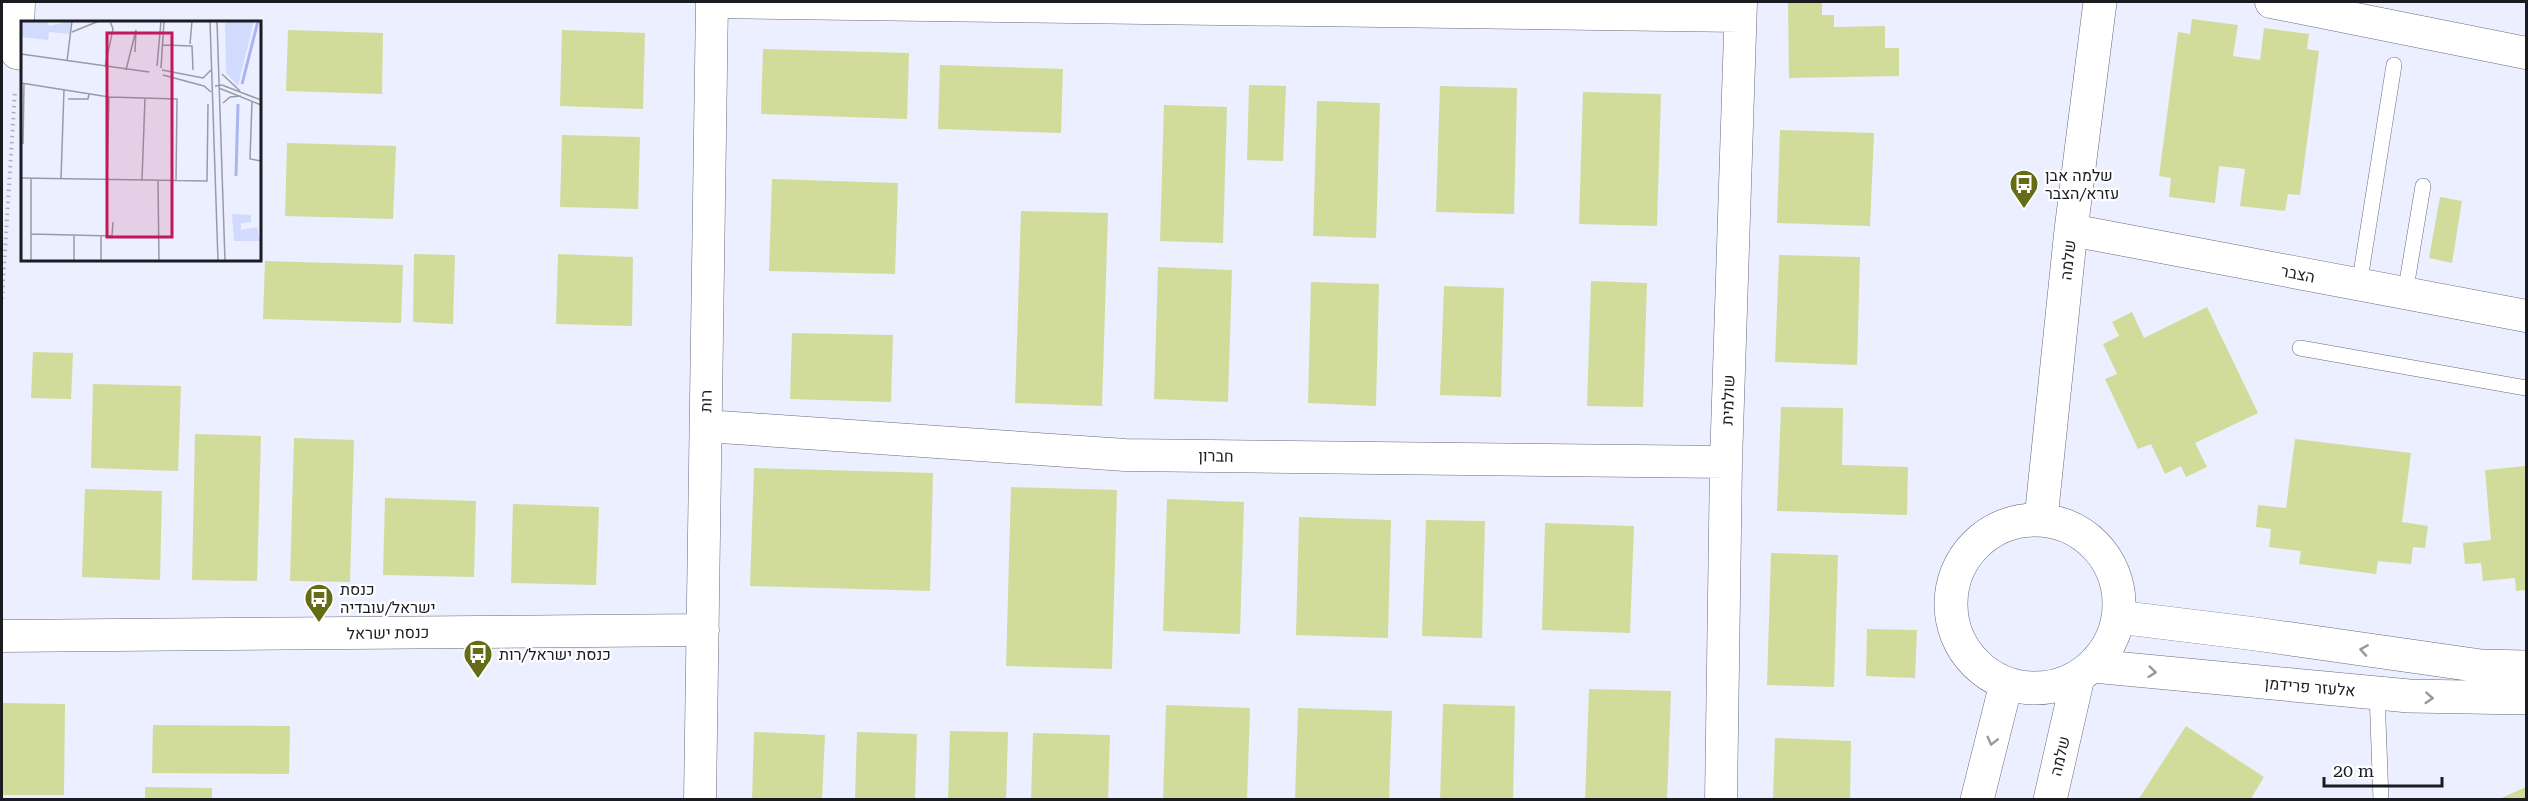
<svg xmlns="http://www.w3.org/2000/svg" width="2528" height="801" font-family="'Roboto Serif',Heebo,serif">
  <rect width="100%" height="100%" fill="#ebefff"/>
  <path fill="#d1dc9a" d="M1788,2h34v13h12v12l51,-1v22h14v28l-110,2z
    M2192,19l46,6 -5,31 27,4 4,-32 45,6 -2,15 12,2 -19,144 -12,-1 -3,17 -45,-5 5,-37 -26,-3 -4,37 -46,-6 2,-19 -12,-2 19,-144 12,2z
    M288,30l95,3 -1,61 -96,-3z
    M562,30l83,3 -2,76 -83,-3z
    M763,49l146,4 -2,66 -146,-5z
    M940,65l123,4 -2,64 -123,-4z
    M1249,85l37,1 -3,75 -36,-1z
    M1440,86l77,2 -3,126 -78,-2z
    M1583,92l78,2 -4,132 -78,-2z
    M1317,101l63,2 -4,135 -63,-2z
    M1164,105l63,2 -4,136 -63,-2z
    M1780,130l94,3 -4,93 -93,-3z
    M562,135l78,2 -2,72 -78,-2z
    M287,143l109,3 -3,73 -108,-3z
    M772,179l126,4 -3,91 -126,-3z
    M2440,197l22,4 -10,62 -23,-5z
    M1021,211l87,2 -6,193 -87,-3z
    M414,254l41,1 -2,69 -40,-2z
    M558,254l75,3 -1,69 -76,-2z
    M1779,255l81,2 -3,108 -82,-3z
    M265,261l138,4 -2,58 -138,-4z
    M1158,267l74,3 -4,132 -74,-3z
    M1591,281l56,2 -4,124 -56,-1z
    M1311,282l68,2 -3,122 -68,-3z
    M1444,286l60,2 -3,109 -61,-2z
    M2207,307l51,106 -63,30 12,24 -21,10 -5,-11 -16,8 -14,-30 -13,5 -33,-70 12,-5 -14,-30 16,-8 -7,-14 20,-10 12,26z
    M792,333l101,2 -2,67 -101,-3z
    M33,352l40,1 -2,46 -40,-1z
    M93,384l88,2 -3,85 -87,-3z
    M1781,407l62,1 -1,57 66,2 -1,48 -130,-4z
    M195,434l66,2 -4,145 -65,-1z
    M294,438l60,2 -4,142 -60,-1z
    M2295,439l116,14 -9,69 26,4 -3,22 -12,-1 -2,17 -33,-3 -2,13 -77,-10 2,-13 -32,-4 2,-18 -15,-2 2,-22 28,3z
    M2526,466v124l-10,1 -1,-13 -32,3 -2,-18 -16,1 -2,-21 28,-3 -6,-70z
    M754,468l179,5 -3,118 -180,-5z
    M1011,487l106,3 -5,179 -106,-3z
    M85,489l77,2 -2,89 -78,-3z
    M385,498l91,3 -2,76 -91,-2z
    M1167,499l77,3 -4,132 -77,-3z
    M513,504l86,3 -3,78 -85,-2z
    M1299,517l92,3 -3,118 -92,-3z
    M1426,520l59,1 -3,117 -60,-2z
    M1545,523l89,3 -4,107 -88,-3z
    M1771,553l67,2 -4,132 -67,-2z
    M1867,629l50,1 -2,48 -49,-2z
    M1589,689l82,2 -4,109h-82z
    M2,703l63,1 -1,91h-62z
    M1443,704l72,2 -2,94h-73z
    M1166,705l84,3 -3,92h-84z
    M1298,708l94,3 -3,89h-94z
    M153,725l137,1 -1,48 -137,-1z
    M2186,726l78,51 -14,23h-112z
    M950,731l58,1 -2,68h-58z
    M754,732l71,3 -3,65h-70z
    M857,732l60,2 -2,66 -60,-1z
    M1033,733l77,2 -2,65h-77z
    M1775,738l76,3 -1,59h-77z
    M145,787l67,1v12h-67z
    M2526,787v13h-29z"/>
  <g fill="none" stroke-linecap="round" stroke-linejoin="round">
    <g stroke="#686b79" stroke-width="16">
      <path id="lane" d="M2359,286l35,-221
        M2405,294l18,-108
        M2300,348l226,40
        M2377,693l4,107"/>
    </g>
    <g stroke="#686b79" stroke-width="33">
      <path id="street" d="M19,2l-2,51 5,1
        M712,2l1027,14
        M2271,2l255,51
        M2071,230l455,86
        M706,426l419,29 601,7
        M2,636l701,-6
        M700,800l12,-798
        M1721,800l5,-338 15,-460"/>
    </g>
    <g stroke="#686b79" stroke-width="34">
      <path id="secondary" d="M2041,519l30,-289 29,-228
        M1951 604a84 84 0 1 1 168 0a84 84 0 1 1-168 0Z
        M2118,617l138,17 225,32 45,1
        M2093,666l316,30 117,2
        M1977,800l29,-116
        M2050,800l28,-123"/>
    </g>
    <path stroke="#acb0bd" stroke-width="4" stroke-dasharray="1.5 4.5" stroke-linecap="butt" d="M2,299l13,-209"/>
    <use href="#lane" stroke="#fff" stroke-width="15"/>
    <use href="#street" stroke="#fff" stroke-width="32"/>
    <use href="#secondary" stroke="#fff" stroke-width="33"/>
  </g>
  <defs><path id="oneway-chevron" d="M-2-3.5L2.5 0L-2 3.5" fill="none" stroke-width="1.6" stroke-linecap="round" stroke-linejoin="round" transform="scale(1.5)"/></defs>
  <g stroke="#98999c">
    <use href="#oneway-chevron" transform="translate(2364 650) rotate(-171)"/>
    <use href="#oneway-chevron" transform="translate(2152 672) rotate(6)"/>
    <use href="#oneway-chevron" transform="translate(2429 698) rotate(4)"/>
    <use href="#oneway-chevron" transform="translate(1992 741) rotate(104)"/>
  </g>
  <defs>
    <g id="bus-pin" transform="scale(1.5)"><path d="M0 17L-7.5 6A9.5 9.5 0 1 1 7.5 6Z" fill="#646d15" stroke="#fff"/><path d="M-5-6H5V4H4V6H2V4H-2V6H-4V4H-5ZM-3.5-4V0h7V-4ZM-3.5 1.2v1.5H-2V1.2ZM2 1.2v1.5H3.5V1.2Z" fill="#fff"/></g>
  </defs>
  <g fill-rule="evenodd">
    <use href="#bus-pin" x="2024" y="184"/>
    <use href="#bus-pin" x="319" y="598"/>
    <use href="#bus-pin" x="478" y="654"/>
  </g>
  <g text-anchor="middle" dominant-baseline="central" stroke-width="4.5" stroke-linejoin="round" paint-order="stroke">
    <g font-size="16" fill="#1b1c22" stroke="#fff" text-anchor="start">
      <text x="2045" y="175">שלמה אבן<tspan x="2045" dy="18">עזרא/הצבר</tspan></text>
      <text x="340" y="589">כנסת<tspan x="340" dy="18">ישראל/עובדיה</tspan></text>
      <text x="499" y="654">כנסת ישראל/רות</text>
    </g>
    <g font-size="16" fill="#1b1c22" stroke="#fff">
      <text transform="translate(2068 260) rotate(-84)">שלמה</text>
      <text transform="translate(2298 274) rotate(11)">הצבר</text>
      <text transform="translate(1728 400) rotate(-88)">שולמית</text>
      <text transform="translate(706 401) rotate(-89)">רות</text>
      <text transform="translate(1216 456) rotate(1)">חברון</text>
      <text transform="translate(388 633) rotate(-1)">כנסת ישראל</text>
      <text transform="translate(2310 687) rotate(5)">אלעזר פרידמן</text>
      <text transform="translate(2060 756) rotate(-77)">שלמה</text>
    </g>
  </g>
  <g transform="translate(21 21)">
    <rect width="240" height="240" fill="#ebefff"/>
    <path d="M26,0l2,5 23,-5 -1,13 -22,-2 -1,8 -27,-3v-15zM204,0h29l-16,65 -12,-13zM211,193l19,1v7l-10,1v7l16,-3 3,14h-26z" fill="#d2dafd"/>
    <path fill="none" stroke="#a9b5f0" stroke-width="3" d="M221,63l16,-63M215,155l2,-72"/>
    <path fill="none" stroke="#989ba7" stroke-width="1.5" d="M189,0l8,240M196,0l8,240M51,11l27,-11M169,23l2,-23M142,24l29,1 1,24M0,33l128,18M46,40l5,-40M136,45l4,-45M84,46l8,-38 -3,-8M140,47l3,-47M105,49l10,-40 -1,22M141,49l41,8 8,-8M201,53l18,17M142,54l41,11 7,6M0,62l88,14 68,2 -1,82M194,65l7,-1 39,15M198,67l42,17M47,78h20l1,-5M231,80l-2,58 11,2M202,82l7,-6 11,-1M2,123l1,-61M0,157l186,3 1,-77M40,158l3,-90M86,158l2,-82M121,159l3,-82M137,160l1,80M10,213l81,2 1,-14M10,240v-82M53,240v-26M80,240v-26"/>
    <path fill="#c2185b" fill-opacity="0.15" stroke="#c2185b" stroke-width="3" d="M86,12h65v204h-65z"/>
    <rect width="240" height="240" fill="none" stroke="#1b1c22" stroke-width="3"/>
  </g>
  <rect width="2528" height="801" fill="none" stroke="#1b1c22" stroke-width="6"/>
  <path d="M2324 777v9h118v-9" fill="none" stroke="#1b1c22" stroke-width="3"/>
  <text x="2333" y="777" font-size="18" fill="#1b1c22" stroke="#ffffff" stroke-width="4.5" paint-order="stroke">20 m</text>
</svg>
